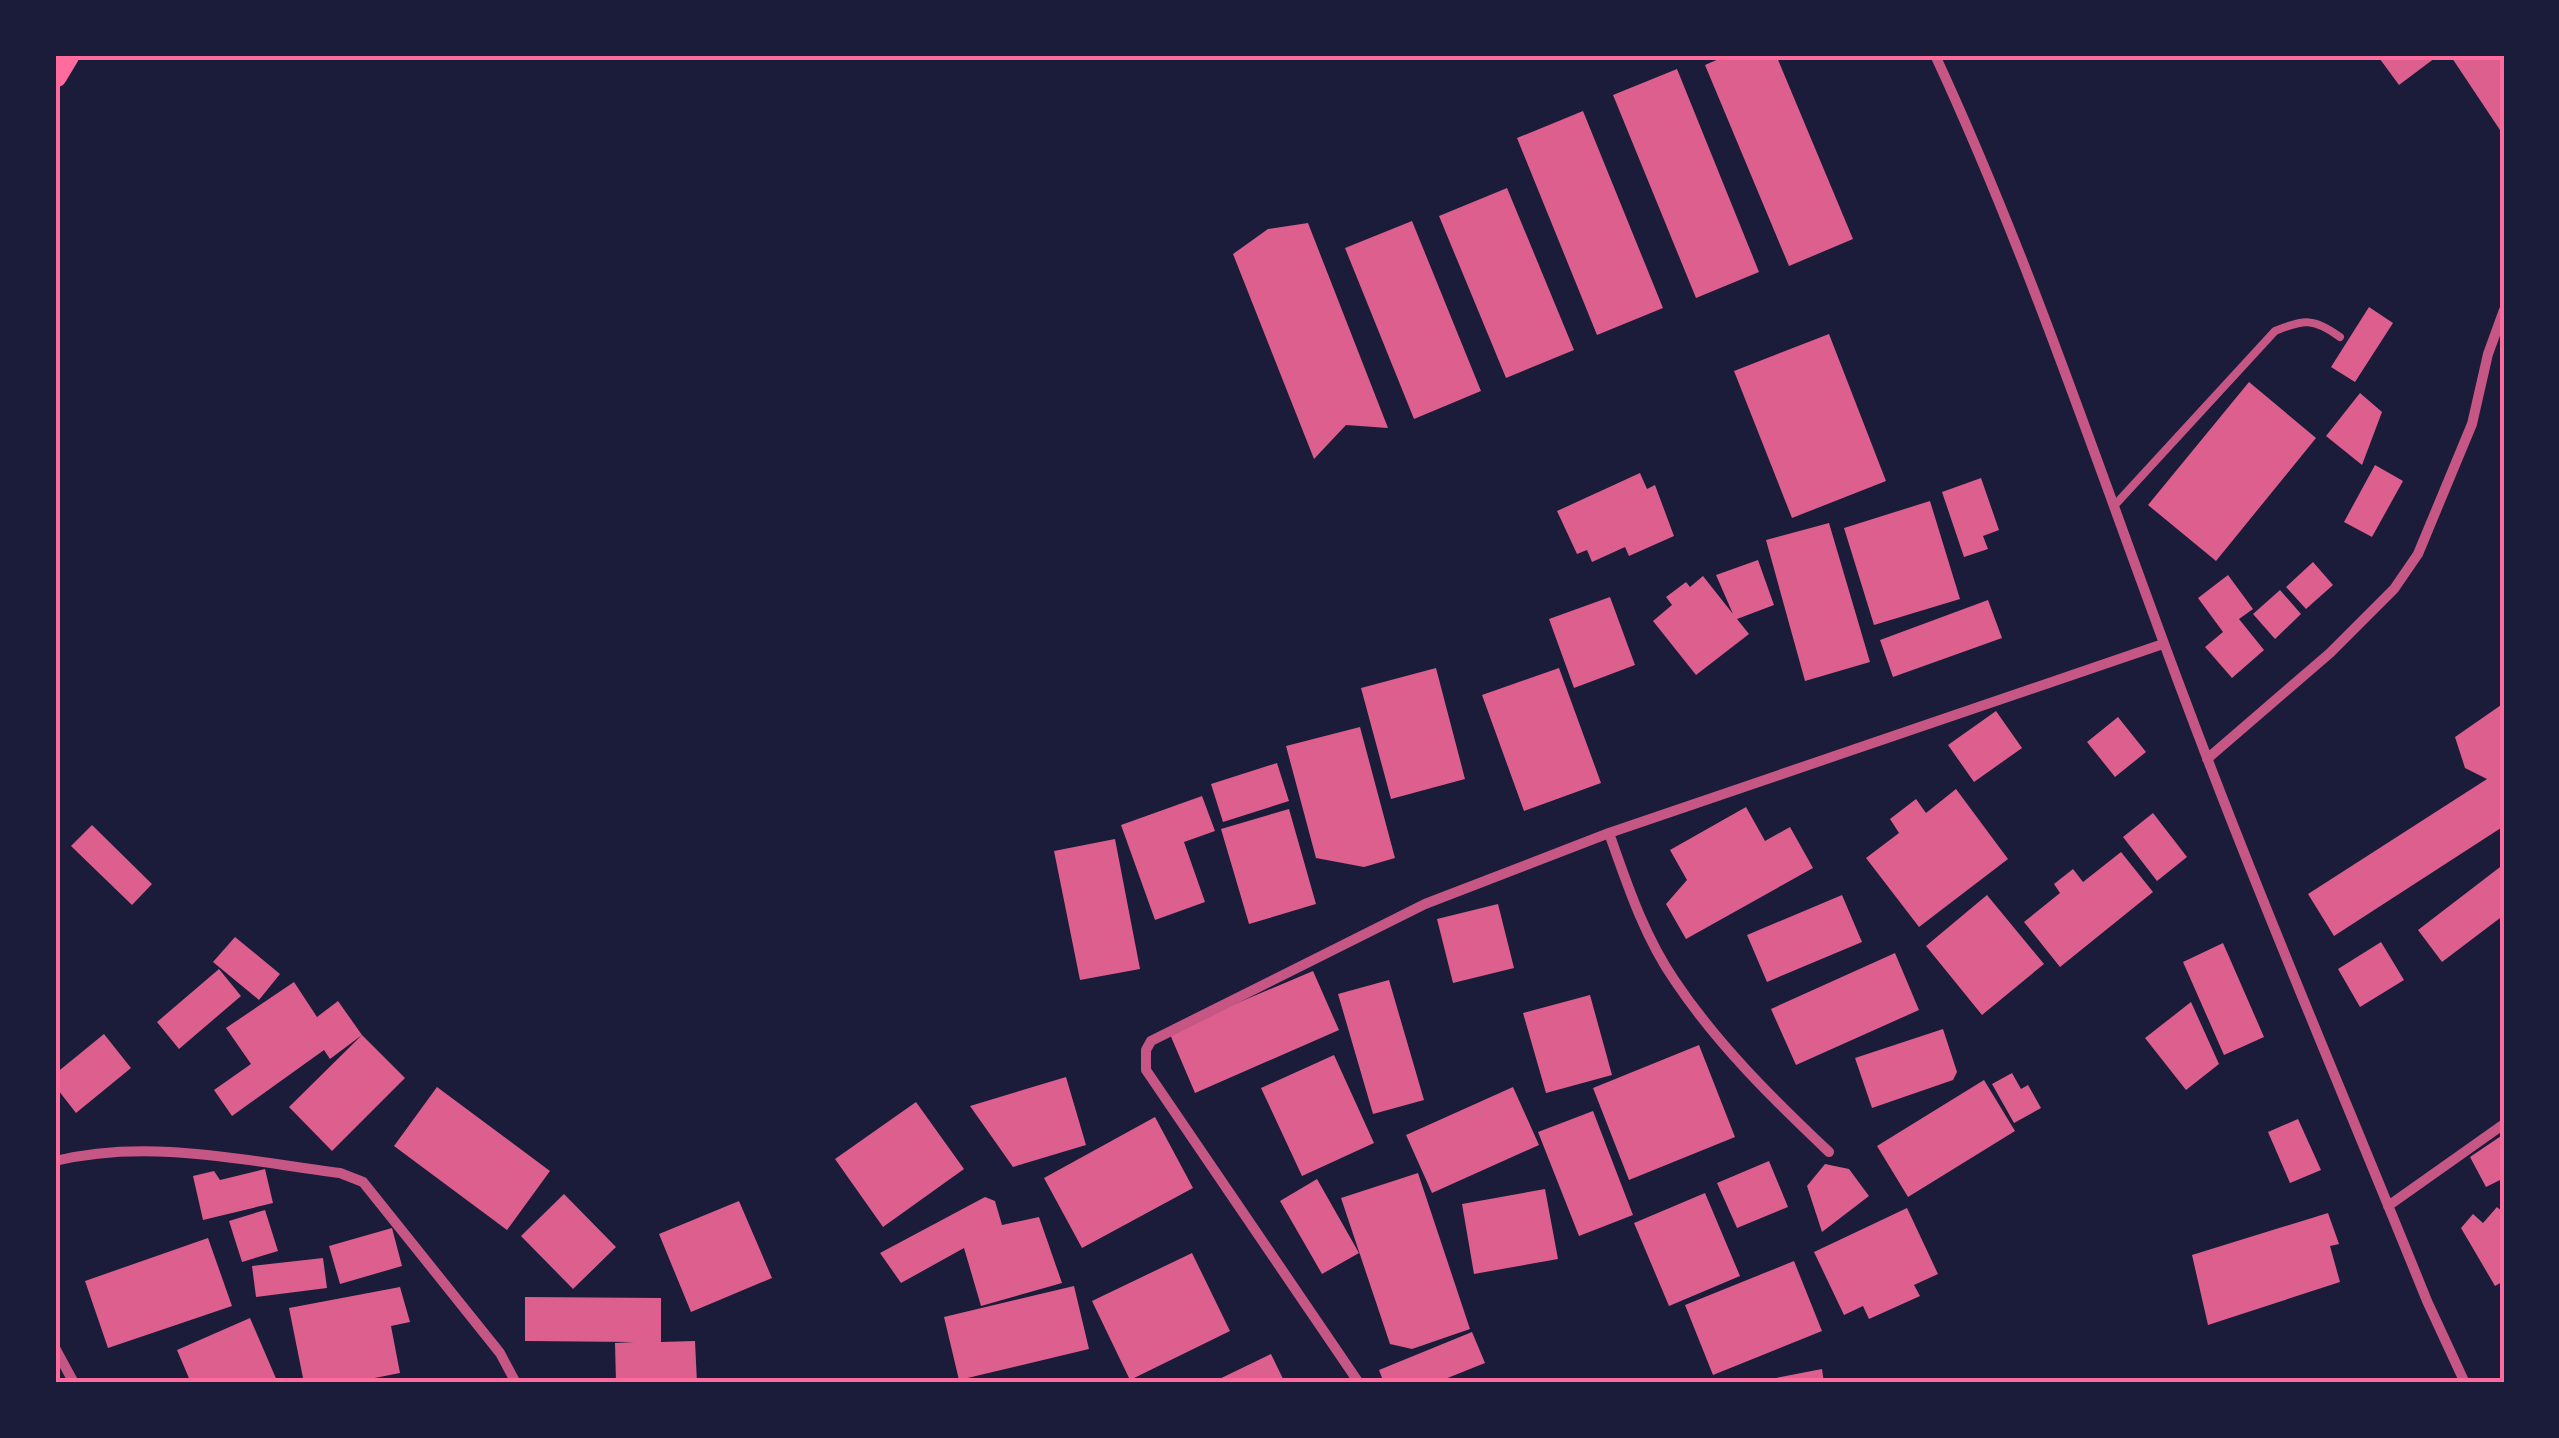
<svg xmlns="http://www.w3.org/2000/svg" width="2559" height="1438" font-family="'Nunito Sans',sans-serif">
  <rect width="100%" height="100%" fill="#1b1b3a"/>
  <path fill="#dd5f8e" d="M1728,55h48l77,184 -64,27 -84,-201z
    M2377,55h62l-40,30z
    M2450,55h54v81z
    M1677,69l82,203 -63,26 -83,-203z
    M1583,111l80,197 -66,27 -80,-197z
    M1507,188l67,162 -68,28 -67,-162z
    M1412,221l69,170 -67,28 -69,-171z
    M1308,223l80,205 -42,-3 -32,34 -81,-205 35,-25z
    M2369,307l24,16 -38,59 -24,-15z
    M1829,334l57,147 -94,37 -58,-147z
    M2249,382l67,56 -100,123 -68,-56z
    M2360,393l22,19 -20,53 -36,-29z
    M2375,465l28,16 -31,56 -28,-15z
    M1640,473l7,16 8,-4 19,51 -45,20 -4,-9 -33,15 -5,-12 -10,4 -20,-43z
    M1981,478l18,52 -16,6 5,13 -24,8 -22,-65z
    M1930,501l30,98 -86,26 -30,-97z
    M1829,523l41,139 -65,19 -39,-141z
    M1758,560l16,45 -37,14 12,15 -53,41 -43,-54 19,-16 -6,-8 20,-15 4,5 13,-11 30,38 -17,-39z
    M2313,562l20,23 -27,24 -20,-22z
    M2228,575l25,34 -14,10 25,31 -32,28 -27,-31 18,-15 -25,-34z
    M2280,590l21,24 -26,25 -22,-25z
    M1610,597l25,68 -61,23 -25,-69z
    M1988,600l14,38 -109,39 -13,-37z
    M1436,668l29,111 -74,20 -30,-111z
    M1559,668l42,115 -77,28 -42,-116z
    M2504,703v84l-3,-1 3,40 -170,110 -26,-42 179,-115 -22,-11 -10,-31z
    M1996,711l26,37 -48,34 -26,-37z
    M2118,717l28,35 -31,25 -28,-35z
    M1360,727l35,131 -31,9 -48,-9 -30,-112z
    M1277,763l12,38 -66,21 -12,-38z
    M1956,789l52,70 -89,68 -53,-69 33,-25 -9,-14 26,-20 10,14z
    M1202,796l13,35 -31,11 21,60 -50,18 -34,-95z
    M1746,807l19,34 25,-14 23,41 -127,71 -20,-35 21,-24 -17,-30z
    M1289,809l27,95 -67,20 -28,-95z
    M2153,813l34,44 -30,24 -34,-44z
    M92,825l60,59 -20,21 -61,-59z
    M1115,839l25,130 -60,11 -26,-129z
    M2121,852l32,40 -93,75 -36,-45 36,-29 -6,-9 19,-15 10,13z
    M2504,864v51l-62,47 -24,-32z
    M1842,895l20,47 -95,40 -20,-47z
    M1987,895l57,69 -62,51 -56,-69z
    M1498,904l16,64 -61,15 -16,-64z
    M235,937l45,37 -21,26 -46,-38z
    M2381,942l23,38 -44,27 -22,-38z
    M2223,943l41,94 -40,18 -41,-93z
    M1895,953l24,57 -123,55 -25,-56z
    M219,969l22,27 -62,53 -22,-27z
    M1313,971l26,59 -144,63 -26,-61z
    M1389,980l35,120 -51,14 -35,-120z
    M294,982l23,35 21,-16 24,34 43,43 -73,73 -43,-44 73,-72 -32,24 -6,-9 -92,66 -18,-26 37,-26 -25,-36z
    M1590,995l22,80 -66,18 -23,-80z
    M2191,1002l28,62 -33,26 -41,-52z
    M1943,1029l14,43 -4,8 -81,28 -17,-50z
    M104,1034l27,34 -55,45 -21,-27v-12z
    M1699,1045l36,92 -106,43 -36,-92z
    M1334,1055l40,88 -72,33 -41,-88z
    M2012,1073l9,16 7,-4 13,23 -27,15 -22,-39z
    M1066,1077l20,68 -73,22 -43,-61z
    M1984,1080l31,51 -107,66 -31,-51z
    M437,1087l113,84 -43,59 -113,-84z
    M1513,1087l26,58 -107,48 -26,-58z
    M916,1102l48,67 -81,58 -48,-68z
    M1593,1111l40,104 -54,21 -41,-104z
    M1155,1117l38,71 -111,60 -38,-70z
    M2298,1119l23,51 -31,13 -22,-51z
    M2504,1134v44l-18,9 -16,-30z
    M1769,1161l19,46 -51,21 -20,-45z
    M1825,1164l24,5 20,27 -47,36 -15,-46z
    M265,1169l8,34 -70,17 -10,-44 21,-5 6,9z
    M1418,1173l52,156 -58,20 -22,-5 -49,-146z
    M1317,1179l42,74 -37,21 -42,-73z
    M1545,1189l13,70 -84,15 -12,-70z
    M1705,1193l35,83 -71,30 -35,-83z
    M564,1194l52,53 -43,42 -52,-53z
    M985,1197l10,4 7,24 37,-8 23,66 -81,23 -17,-58 -63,35 -21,-30z
    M739,1201l33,77 -81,34 -32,-78z
    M2497,1207l7,6v68l-9,5 -34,-58 12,-14 10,9z
    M1907,1208l31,66 -24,11 6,11 -51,23 -6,-13 -19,9 -30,-63z
    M265,1210l13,41 -36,11 -13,-41z
    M2328,1213l11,31 -9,2 10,36 -132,43 -16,-70z
    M392,1228l10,38 -62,18 -11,-38z
    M208,1238l24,68 -124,42 -23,-67z
    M1192,1253l38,78 -100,49 -38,-79z
    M323,1258l4,30 -71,9 -4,-31z
    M1794,1261l28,70 -109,44 -28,-70z
    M1074,1286l15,63 -130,31 -15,-63z
    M400,1287l10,35 -19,4 9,47 -51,10h-45l-15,-75z
    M525,1297l136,1v44l34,-1 2,42h-81l-1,-40 19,-1 -109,-1z
    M250,1318l28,65h-87l-14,-33z
    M1472,1332l13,31 -50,20h-51l-5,-13z
    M1271,1354l14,29h-74z
    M1822,1369l2,14h-64v-2z"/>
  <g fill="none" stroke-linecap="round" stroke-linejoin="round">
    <path stroke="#c65784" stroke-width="8" d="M2114,506l161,-175c29,-12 39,-13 65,6"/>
    <path stroke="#c65784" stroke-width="10" d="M1935,55c97,209 168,427 249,642 76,204 162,403 243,604l38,82
      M2207,759l123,-106 64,-64 24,-35 54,-130 16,-70 16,-44
      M1609,833c18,51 35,103 66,148 43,64 98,118 154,171
      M55,1161c94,-23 191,0 285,12l23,9 137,171 16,30
      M2388,1206l116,-82
      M55,1348l19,35
      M1359,1383l-213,-313v-20l5,-9 274,-137 184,-71 554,-189"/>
    <path stroke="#ff6b9d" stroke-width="25" d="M55,75l12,-20"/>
  </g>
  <rect width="2559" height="1438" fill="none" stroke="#1b1b3a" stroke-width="115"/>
  <rect x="58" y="58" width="2444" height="1322" fill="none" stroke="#ff6b9d" stroke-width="4"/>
</svg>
